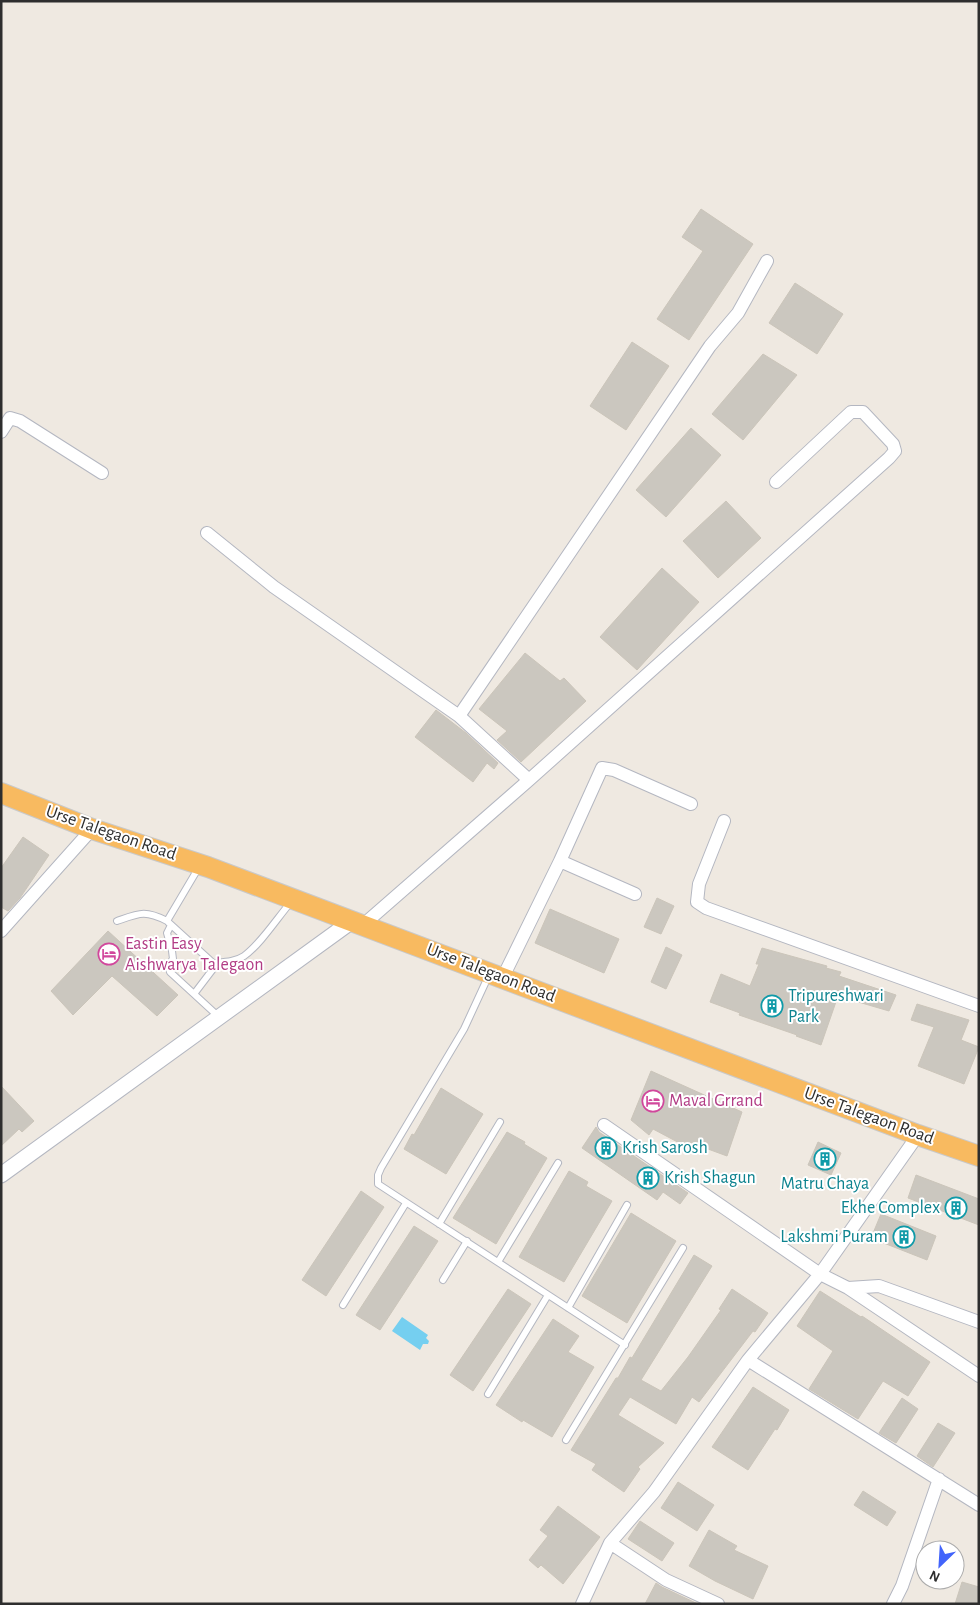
<svg xmlns="http://www.w3.org/2000/svg" width="980" height="1605" font-family="'Alegreya Sans',sans-serif">
  <rect width="100%" height="100%" fill="#efe9e1"/>
  <path fill="#75cff0" d="M402,1317l26,18 -2,3 3,3 -1,3h-5l-3,6 -28,-19z"/>
  <path fill="#cbc7bf" stroke="#cbc5ba" d="M701,209l52,35 -64,96 -32,-21 46,-68 -21,-14z
    M795,283l48,31 -26,40 -48,-31z
    M632,342l37,24 -43,64 -36,-24z
    M763,354l34,21 -54,65 -31,-26z
    M691,428l30,27 -55,62 -30,-27z
    M726,501l35,37 -43,40 -35,-37z
    M662,568l37,34 -62,68 -37,-33z
    M525,653l35,28 4,-3 22,23 -65,61 -24,-22 10,-9 -28,-22z
    M436,710l30,23 32,30 -4,6 -7,-6 -14,19 -58,-45z
    M23,837l26,18 -29,43 -12,13 -7,-4v-39z
    M657,898l17,8 -13,28 -17,-7z
    M550,909l69,30 -15,34 -69,-30z
    M108,931l70,64 -21,21 -45,-40 -39,39 -22,-24z
    M666,947l16,8 -16,34 -15,-7z
    M762,948l65,18 -1,2 15,4 -2,4 57,19 -7,16 -51,-15 -17,49 -25,-9 1,-1 -58,-20 1,-2 -30,-11 11,-28 29,12 9,-22h-3z
    M917,1004l52,16 -8,20 18,7 -15,37 -46,-18 16,-39 -23,-7z
    M651,1071l91,41 -15,44 -38,-14 -2,5 -34,-18 -4,6 -18,-15z
    M1,1086l33,35 -12,11 -3,-3 -18,17z
    M441,1088l42,26 -37,60 -42,-25 8,-15 2,1z
    M596,1127l3,5 89,61 -8,11 -17,-12 -6,8 -75,-52z
    M507,1132l18,10 -1,2 23,14 -51,86 -43,-26z
    M818,1142l23,11 -10,22 -23,-10z
    M569,1171l19,11 -2,4 26,15 -48,81 -45,-25z
    M916,1175l63,24v26l-71,-27z
    M361,1191l23,16 -58,89 -24,-16z
    M631,1213l45,28 -49,82 -45,-27z
    M881,1214l55,22 -9,24 -56,-22z
    M414,1226l24,15 -58,89 -24,-15z
    M694,1255l18,11 -71,114 20,11 27,-34 33,-47 -2,-1 13,-20 36,24 -13,19 -2,-1 -54,71 -7,-5 -16,27 -46,-27 -12,18 46,28 -26,24 2,2 -16,23 -32,-22 4,-6 -25,-14 45,-72h2l12,-21 2,1z
    M508,1289l23,15 -58,87 -23,-16z
    M820,1291l41,26 1,-1 68,46 -22,34 -25,-15 -25,38 -49,-30 24,-38 -36,-25z
    M553,1319l26,17 -11,16 26,15 -42,70 -29,-17 -1,2 -26,-17z
    M753,1387l36,23 -12,20 -2,-1 -27,41 -36,-23z
    M902,1398l16,11 -22,34 -17,-10z
    M938,1423l17,10 -22,34 -16,-11z
    M678,1482l36,23 -17,26 -36,-23z
    M863,1491l33,21 -9,14 -33,-21z
    M558,1506l42,31 -37,47 -22,-19 -3,3 -9,-8 19,-24 -8,-6z
    M640,1521l34,22 -12,18 -34,-22z
    M709,1530l28,16 -3,4 34,16 -15,33 -38,-18 -26,-15z
    M962,1582l17,5v17h-24z
    M656,1583l6,4 36,17h-53z"/>
  <g fill="none" stroke-linecap="round" stroke-linejoin="round">
    <g stroke="#b4b7c1" stroke-width="8">
      <path id="service" d="M117,921c23,-8 28,-11 50,0l32,-54
        M168,922l45,41v6l-19,25
        M171,925l-4,8 5,18 1,8 -5,6 2,7 49,45
        M213,963c11,-1 22,-1 31,-7 16,-11 34,-39 47,-54
        M488,977l-24,52 -83,139 -3,7v9l247,161
        M439,1224l61,-102
        M498,1262l60,-99
        M443,1280l24,-39
        M343,1305l63,-102
        M568,1308l59,-103
        M488,1394l60,-99
        M566,1440l117,-192"/>
    </g>
    <g stroke="#b4b7c1" stroke-width="14">
      <path id="minor" d="M1,432l9,-14 10,3 82,52
        M207,533l67,54 185,129 70,64
        M459,716l251,-370 28,-33 29,-52
        M724,821l-25,63 -2,18 9,6 273,98
        M635,894l-75,-33 42,-93 12,2 77,34
        M363,925l166,-145 360,-322 6,-7 -2,-7 -30,-32h-12l-75,70
        M1,931l91,-102
        M503,977l57,-116
        M604,1125l216,149 28,14 131,88
        M848,1288l31,-2 100,36
        M748,1360l231,145
        M610,1543l56,37 52,24
        M582,1604l28,-61 44,-51 94,-132 72,-86 98,-139
        M893,1604l9,-18 37,-107"/>
    </g>
    <g stroke="#b4b7c1" stroke-width="17">
      <path id="tertiary" d="M1,1175l351,-254"/>
    </g>
    <g stroke="#c9c9c9" stroke-width="22">
      <path id="trunk" d="M1,793l91,36 116,38 710,268 61,21"/>
    </g>
    <use href="#service" stroke="#fff" stroke-width="6"/>
    <use href="#minor" stroke="#fff" stroke-width="12"/>
    <use href="#tertiary" stroke="#fff" stroke-width="15"/>
    <use href="#trunk" stroke="#f8ba60" stroke-width="20"/>
  </g>
  <defs>
    <g id="hotel-ring" transform="scale(1.125)"><circle r="9.5" fill="#fff" stroke="#d1479c" stroke-width="1.5"/><path d="M-6-4.5h1.5V1H6V5H4.5V3h-9V5H-6ZM-4 0a1.8 1.8 0 1 1 3.6 0ZM.5 0V-2.5h3Q6-2.5 6 0Z" fill="#d1479c"/></g>
    <g id="building-ring" transform="scale(1.125)"><circle r="9.5" fill="#fff" stroke="#0f9aa8" stroke-width="1.5"/><path d="M-4-6H4V6H1V3H-1V6H-4ZM-2.5-4.3h1.7v1.8h-1.7ZM.8-4.3h1.7v1.8H.8ZM-2.5-1h1.7V.8h-1.7ZM.8-1h1.7V.8H.8Z" fill="#0f9aa8"/></g>
  </defs>
  <g fill-rule="evenodd">
    <use href="#hotel-ring" x="109" y="954"/>
    <use href="#building-ring" x="772" y="1006"/>
    <use href="#hotel-ring" x="653" y="1101"/>
    <use href="#building-ring" x="606" y="1148"/>
    <use href="#building-ring" x="825" y="1159"/>
    <use href="#building-ring" x="648" y="1178"/>
    <use href="#building-ring" x="956" y="1208"/>
    <use href="#building-ring" x="904" y="1237"/>
  </g>
  <g text-anchor="middle" dominant-baseline="central" stroke-width="4" stroke-linejoin="round" paint-order="stroke">
    <g font-size="18" fill="#2e2e2e" stroke="#fff">
      <text transform="translate(111 833) rotate(19)">Urse Talegaon Road</text>
      <text transform="translate(491 973) rotate(21)">Urse Talegaon Road</text>
      <text transform="translate(869 1116) rotate(20)">Urse Talegaon Road</text>
    </g>
    <g font-size="18" fill="#b23c85" stroke="#fff" text-anchor="start">
      <text x="125" y="944">Eastin Easy<tspan x="125" dy="21">Aishwarya Talegaon</tspan></text>
      <text x="669" y="1101">Maval Grrand</text>
    </g>
    <g font-size="18" fill="#0d838f" stroke="#fff" text-anchor="start">
      <text x="788" y="996">Tripureshwari<tspan x="788" dy="21">Park</tspan></text>
      <text x="622" y="1148">Krish Sarosh</text>
      <text x="664" y="1178">Krish Shagun</text>
      <text x="825" y="1184" text-anchor="middle">Matru Chaya</text>
      <text x="940" y="1208" text-anchor="end">Ekhe Complex</text>
      <text x="888" y="1237" text-anchor="end">Lakshmi Puram</text>
    </g>
  </g>
  <rect width="980" height="1605" fill="none" stroke="#2e2e2e" stroke-width="5"/>
  <g transform="translate(940 1565) rotate(205)"><circle r="24" fill="#ffffff" stroke="#ababab"/>
  <path d="M0-4L9 19L0 12L-9 19Z" fill="#4264fb"/>
  <text y="-8" font-size="14" font-weight="bold" text-anchor="middle" fill="#2e2e2e">N</text>
  </g>
</svg>
